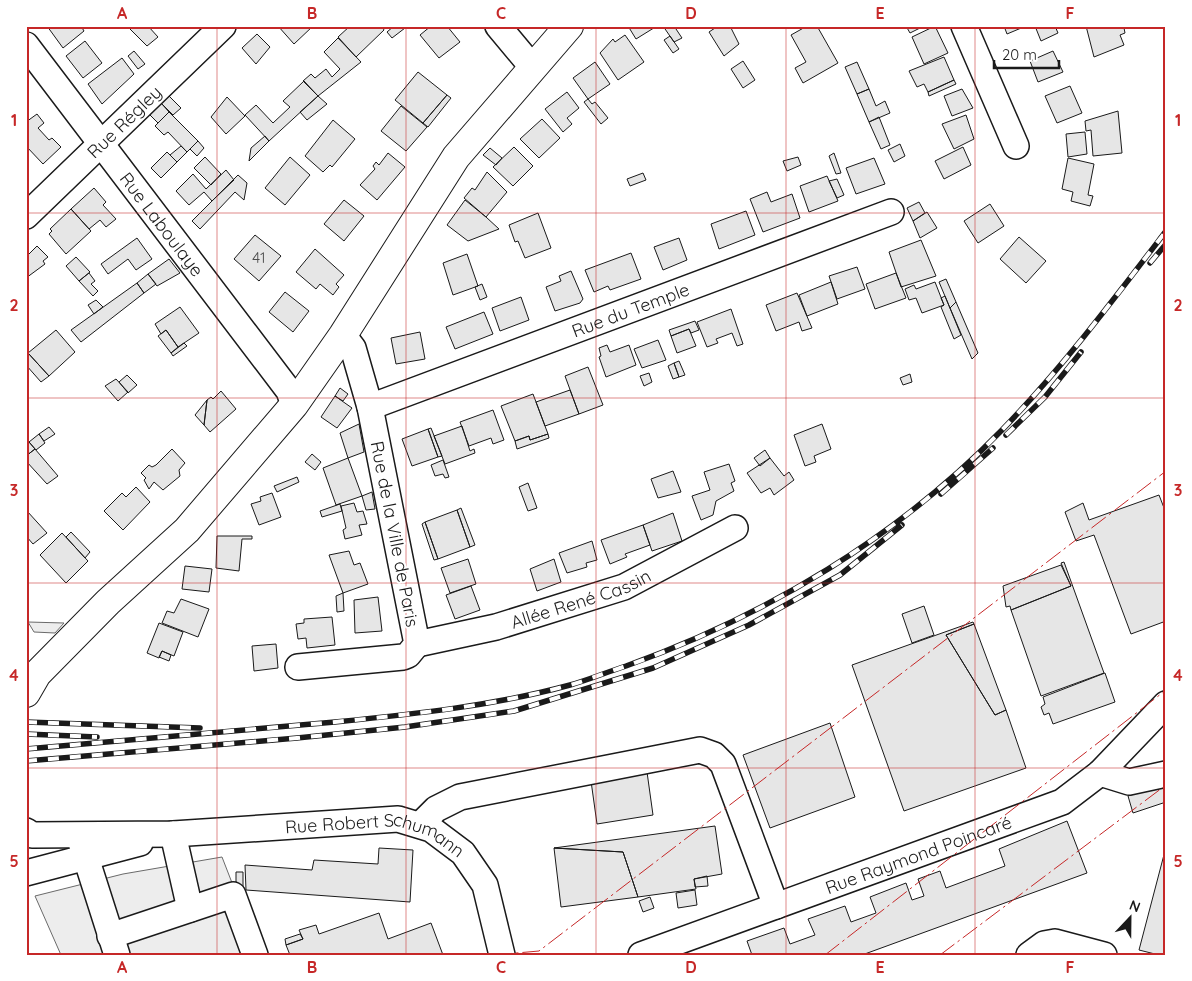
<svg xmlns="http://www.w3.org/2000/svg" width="1192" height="981" font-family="Quicksand,sans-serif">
  <rect width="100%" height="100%" fill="#fff"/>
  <path fill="#ededed" stroke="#6a6a6a" d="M28,622l36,1 -9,10 -21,-1z
    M222,857l38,98h-199l-26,-59 88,-22z"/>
  <path fill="#e6e6e6" stroke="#1a1a1a" d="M47,26h34l3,5 -21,17z
    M127,26h21l10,11 -11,9z
    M278,26h35l-19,18z
    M350,26h32l2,4 -28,27 -18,-20z
    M394,26l11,2 -13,10 -5,-6z
    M431,26h16l13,16 -21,16 -19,-23z
    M628,26h29l-21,13z
    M663,26h11l8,12 -8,4z
    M718,26h12l9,18 -15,12 -15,-24z
    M807,26h10l21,37 -35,20 -8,-15 11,-6 -15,-27z
    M906,26h18l-14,7z
    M935,26l13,27 -24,11 -12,-27z
    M1004,26h22l-19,8z
    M1035,26h20l3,7 -17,8z
    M1086,26h42l-4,2 1,5 -5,2 4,10 -30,12z
    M257,34l13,13 -14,17 -14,-16z
    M625,35l19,27 -26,18 -18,-27 13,-14 2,3z
    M670,36l9,13 -6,4 -9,-13z
    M338,38l23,24 -43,34 -15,-15 8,-7 4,4 11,-9 6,8 8,-8 -16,-17z
    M85,41l17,22 -19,15 -17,-22z
    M134,51l11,13 -7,5 -10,-13z
    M1053,51l10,21 -25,10 -8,-21z
    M944,57l10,23 -26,12 -4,-8 -7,3 -8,-16z
    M122,58l12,16 -32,30 -14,-20z
    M743,61l12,19 -12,8 -12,-19z
    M595,62l15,22 -22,15 -15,-21z
    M857,62l12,27 -12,5 -12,-27z
    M418,72l29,23 -24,28 -28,-23z
    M954,80l2,4 -27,12 -1,-4z
    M304,81l14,15 -49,45 -24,-26 11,-10 17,18 17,-16 -7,-6z
    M1070,86l12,27 -25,10 -12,-27z
    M869,89l7,17 9,-5 5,12 -21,9 -12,-28z
    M962,89l11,19 -21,8 -8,-20z
    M567,92l12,16 -12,10 5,6 -9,8 -18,-23z
    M447,95l4,3 -23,29 -5,-4z
    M169,96l12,12 -8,7 -12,-12z
    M318,96l9,8 -20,16 -7,-8z
    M227,97l18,19 -19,18 -15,-17z
    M588,99l4,5 3,-2 13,16 -7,6 -17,-22z
    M161,103l8,9 -11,11 -9,-9z
    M401,106l26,21 -21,24 -25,-20z
    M1118,111l4,42 -29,3 -2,-26 -5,1 -1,-10z
    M169,112l29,29 -11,11 -19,-20 -4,3 -9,-9z
    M37,114l7,9 -6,5 11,12 3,-2 9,9 -18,17 -17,-18v-24z
    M966,115l8,24 -20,10 -12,-25z
    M879,117l11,28 -9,4 -12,-27z
    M542,119l18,19 -21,20 -19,-19z
    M333,120l22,19 -23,28 -2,-2 -7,7 -18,-16z
    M1085,132l2,22 -19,3 -2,-23z
    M265,136l4,5 -20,20 2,-13z
    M198,141l6,7 -7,8 -7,-7z
    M900,144l5,12 -11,6 -6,-12z
    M181,146l6,6 -10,10 -7,-7z
    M514,147l19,19 -20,20 -20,-19z
    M963,147l8,18 -27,14 -9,-18z
    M490,148l12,10 -6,7 -13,-10z
    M167,152l10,10 -16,16 -10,-10z
    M388,153l17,14 -28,33 -17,-15 15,-16 -2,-3 3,-4 3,3z
    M834,153l7,20 -5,1 -7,-18z
    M205,157l16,17 -10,11 -17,-17z
    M290,157l20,18 -25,30 -20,-17z
    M798,157l3,8 -14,6 -4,-10z
    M874,158l11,26 -29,10 -10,-26z
    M1068,158l26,6 -6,31 5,1 -3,10 -19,-5 2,-9 -11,-3z
    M226,170l8,10 -22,21 -8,-9 -15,13 -13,-14 17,-17 13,15z
    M487,172l20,20 -21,25 -22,-19 8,-10 3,2z
    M643,173l3,7 -16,6 -3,-7z
    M238,175l9,8 -3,17 -9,-8 -35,37 -8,-8z
    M827,176l11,25 -29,11 -9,-26z
    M837,179l7,16 -7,3 -8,-17z
    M94,188l12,14 -3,3 13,14 -10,8 -6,-7 -11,9 -18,-20z
    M767,192l4,10 21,-8 8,24 -37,14 -13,-33z
    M344,200l20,16 -20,25 -20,-17z
    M465,200l21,17 13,12 -31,12 -21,-16z
    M919,202l6,11 -12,8 -6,-13z
    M990,204l14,22 -26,17 -14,-22z
    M71,209l20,22 -25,23 -17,-20 3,-3 -2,-2z
    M746,211l9,24 -36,14 -8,-25z
    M927,212l10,16 -17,10 -7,-17z
    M538,213l13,35 -26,10 -7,-17 -3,1 -6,-17z
    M255,235l26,21 -22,25 -25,-22z
    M1019,237l27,24 -20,22 -26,-24z
    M137,238l15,21 -16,11 -8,-11 -20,15 -7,-10z
    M679,238l8,22 -24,10 -9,-23z
    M921,240l15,36 -35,11 -12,-35z
    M37,246l11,11 -5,4 2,3 -19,14v-21z
    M315,249l29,26 -8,9 3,3 -6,8 -13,-11 -4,5 -20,-17z
    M631,253l10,26 -31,11 -2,-4 -14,6 -9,-22z
    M467,254l11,32 -25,9 -10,-32z
    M76,257l14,15 -11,9 -13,-15z
    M169,259l11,14 -23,13 -9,-12z
    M857,267l8,22 -28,10 -8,-23z
    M571,271l12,28 -3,4 -25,8 -9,-24 15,-6 -2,-5z
    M89,273l6,8 -4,3 7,7 -5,5 -14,-15z
    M896,273l10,25 -31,11 -9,-25z
    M148,274l8,10 -12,9 -7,-10z
    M946,279l10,23 -6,6 -11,-26z
    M831,282l7,22 -31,12 -8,-21z
    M935,282l9,23 -22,8 -6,-15 -7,2 -4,-11 9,-4 2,4z
    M137,283l7,10 -63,49 -10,-12z
    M482,284l5,13 -7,3 -5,-13z
    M285,292l24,19 -16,21 -24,-20z
    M797,293l15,35 -10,3 -3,-9 -23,9 -10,-26z
    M945,296l16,39 -7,4 -13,-32 3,-2 -3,-7z
    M521,297l8,23 -29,11 -8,-23z
    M96,300l7,7 -9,7 -6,-9z
    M956,302l22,51 -6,6 -22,-51z
    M180,307l19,26 -21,14 -12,-17 -5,4 -6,-10z
    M731,309l12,35 -6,2 -5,-13 -16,6 2,4 -11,4 -10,-25z
    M484,312l9,22 -38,15 -9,-22z
    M695,321l4,9 -8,3 -2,-4 -18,7 -2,-6z
    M689,329l7,17 -19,7 -6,-17z
    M56,330l19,22 -26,24 -21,-23z
    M166,330l12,17 -7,6 -13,-17z
    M420,332l5,27 -29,5 -5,-26z
    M658,340l8,20 -24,8 -8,-19z
    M184,343l3,3 -14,10 -2,-3z
    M607,345l3,7 19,-7 7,20 -30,12 -7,-20 2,-1 -2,-8z
    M28,353l21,23 -8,6 -15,-17z
    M679,361l6,14 -6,2 -5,-14z
    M674,363l5,14 -6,2 -5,-13z
    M588,367l15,38 -24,9 -14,-38z
    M649,373l3,9 -8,4 -4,-10z
    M910,374l2,8 -9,3 -3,-7z
    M127,375l10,10 -9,8 -9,-11z
    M116,379l12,13 -10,9 -13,-15z
    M340,388l8,6 -5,7 -8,-5z
    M570,390l9,24 -34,12 -9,-24z
    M221,391l15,18 -26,23 -6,-7 3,-25 4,-3 2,2z
    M533,394l15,40 -18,6 -1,-4 -14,5 -14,-35z
    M335,396l17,12 -15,20 -16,-11z
    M207,400l-3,25 -9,-10z
    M493,410l11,30 -11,4 -2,-6 -22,8 -9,-24z
    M359,424l5,28 -16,6 -8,-25z
    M822,424l9,25 -17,7 2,6 -11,4 -11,-31z
    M462,426l8,25 4,-2 1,4 -30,11 -11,-28z
    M49,427l6,7 -11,7 -5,-7z
    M431,428l11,28 -4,1 -10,-28z
    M428,429l10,28 -26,9 -10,-27z
    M39,434l6,9 -9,7 -7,-8z
    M548,434l1,4 -32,11 -2,-8 14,-5 1,4z
    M29,442l6,7 -9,7v-13z
    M35,449l23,27 -11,8 -21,-23v-5z
    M172,449l13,14 -6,7 1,6 -17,14 -9,-8 -5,7 -5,-9 2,-2 -5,-5 8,-8 3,2 4,-2z
    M765,450l5,8 -10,8 -6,-8z
    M312,454l9,8 -6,8 -10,-8z
    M348,458l14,38 -26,9 -13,-37z
    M770,458l14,18 5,-4 5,8 -20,15 -4,-7 -9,5 -14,-20z
    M443,460l6,17 -4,1 -2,-4 -8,2 -4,-11z
    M729,464l6,17 -4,2 3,8 -18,10 -3,14 -12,5 -9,-24 18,-6 -6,-18z
    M673,471l8,21 -23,6 -7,-19z
    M297,477l2,5 -22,10 -3,-6z
    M528,483l9,25 -9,3 -9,-24z
    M136,487l14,15 -27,28 -19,-19 18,-18 4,4z
    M372,492l3,17 -9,1 -4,-14z
    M272,493l9,24 -22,8 -8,-21 10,-3 -1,-4z
    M1159,495l7,18v108l-35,13 -37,-99 -18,6 -11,-29 18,-9 6,17z
    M354,503l3,9 6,-1 4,13 -8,1 3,10 -17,4 -2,-9 3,-2 -5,-22z
    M340,504l2,7 -20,6 -2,-6z
    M461,508l14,37 -5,2 -13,-37z
    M457,510l13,37 -32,12 -13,-37z
    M27,511l20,22 -14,11 -7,-8z
    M673,513l9,28 -30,10 -9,-26z
    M425,522l13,37 -4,1 -12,-36z
    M643,525l7,20 -25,9 2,3 -17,7 -9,-24z
    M71,532l19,20 -5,6 -19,-21z
    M62,533l26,28 -22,22 -26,-28z
    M217,536h35v3h-10l-3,32 -23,-3z
    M592,541l5,19 -11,3 1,4 -20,6 -8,-20z
    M349,551l5,14 6,-2 8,21 -25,9 -14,-38z
    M468,559l8,25 -26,9 -9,-25z
    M554,559l7,23 -24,9 -7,-22z
    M1064,562l40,111 -63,23 -30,-86 60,-24 -10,-23z
    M1061,565l10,21 -60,24 -1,-4 -4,1 -3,-21z
    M185,566l27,3 -3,23 -27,-3z
    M471,586l9,24 -25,9 -9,-24z
    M343,593l1,18 -7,1 -1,-16z
    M378,597l4,34 -27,2 -1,-33z
    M181,599l28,10 -11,28 -36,-14 5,-12 7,2z
    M924,606l10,29 -22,8 -10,-29z
    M332,617l3,28 -28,3 -1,-10 -8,1 -2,-15 8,-1v-4z
    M973,622l1,2 -28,11 49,80 11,-5 20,58 -122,43 -52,-146z
    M159,623l24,9 -9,24 -12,-5 -3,7 -12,-5z
    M974,624l32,86 -11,5 -49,-80z
    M276,644l2,24 -24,3 -2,-25z
    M162,651l9,4 -2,6 -10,-4z
    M1105,673l10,29 -62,22 -4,-11 -5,2 -3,-8 4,-3 -2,-7z
    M830,723l25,74 -85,31 -27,-73z
    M647,772l6,43 -56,9 -6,-43z
    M1166,784v18l-33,11 -5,-17z
    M1067,821l20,52 -225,82h-110l-5,-14 37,-13 6,16 25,-9 -7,-16 37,-13 6,16 25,-9 -6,-16 36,-14 6,17 12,-4 -6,-17 22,-8 6,17 59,-22 -6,-17z
    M715,826l7,48 -28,5 2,10 -58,8 -15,-45 -69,-4z
    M1166,847v108h-7l-20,-5z
    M379,848l34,2 -3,52 -164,-12 -1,-25 67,5 2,-10 64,4z
    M554,848l69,4 15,45 -77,10z
    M236,872h7v15h-7z
    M707,876l1,10 -13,1 -1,-8z
    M695,890l2,15 -19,3 -2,-15z
    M650,897l4,11 -11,4 -4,-11z
    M379,913l9,26 43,-16 12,32h-153l-4,-10 17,-6 -4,-9 17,-5 3,9z
    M300,934l3,5 -17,6 -1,-6z"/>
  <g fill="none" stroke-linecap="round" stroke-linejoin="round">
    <g stroke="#1a1a1a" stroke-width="28">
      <g id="minor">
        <path d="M498,26l35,42"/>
        <path d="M964,26l52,120"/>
        <path id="s1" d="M26,45l263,346 5,14"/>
        <path id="s2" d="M26,216l197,-190"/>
        <path id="s3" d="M370,407l521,-195"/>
        <path id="s4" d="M417,644l79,-17 128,-40 111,-59"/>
        <path d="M298,667l105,-10 5,-2 9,-11 -47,-237 -17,-59 -10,-13"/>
        <path d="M1100,773l29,9 37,-8"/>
        <path d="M420,825l16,-16 24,-12 240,-47 14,5 9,9 53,142"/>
        <path id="s5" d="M26,831l6,4 141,-1 225,-15 33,10 32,24 22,32 17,70"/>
        <path d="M173,834l17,75"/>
        <path d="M81,842l36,113"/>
        <path d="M26,873l114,-30"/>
        <path d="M110,936l123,-41 22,60"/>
        <path id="s6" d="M641,955l421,-153 38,-29 66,-69"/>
        <path d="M1029,955l15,-11 11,-2 49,13"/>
      </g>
    </g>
    <g stroke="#1a1a1a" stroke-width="30">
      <path id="major" d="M26,693l11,-19 71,-72 79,-72 107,-125 49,-70 113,-178 113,-131"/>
    </g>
    <use href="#minor" stroke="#fff" stroke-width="25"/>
    <use href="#major" stroke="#fff" stroke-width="28"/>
    <g stroke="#1a1a1a" stroke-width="5.5">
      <path id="rail" d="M1150,263l16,-19
        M1006,435l39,-38 36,-45
        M941,494l52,-46
        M26,722l174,6
        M26,734l71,3
        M26,749c103,-9 206,-18 309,-27 79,-8 158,-16 235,-37 18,-5 37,-13 56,-19 140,-50 272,-129 376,-236 60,-62 112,-131 164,-199
        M26,761l271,-23 108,-11 109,-16 139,-43 96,-43 91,-50 62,-50"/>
    </g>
    <use href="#rail" stroke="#fff" stroke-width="4" stroke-dasharray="11" stroke-linecap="butt"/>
    <path stroke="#c62828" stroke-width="1" stroke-dasharray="18 4 2.5 4" stroke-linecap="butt" d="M494,955l45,-4 627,-480
      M825,955l341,-265
      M940,955l226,-170"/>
  </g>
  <path fill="none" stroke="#c62828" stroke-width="1" stroke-opacity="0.55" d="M217,26v929M406,26v929M596,26v929M786,26v929M975,26v929M26,213h1140M26,398h1140M26,583h1140M26,768h1140"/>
  <g text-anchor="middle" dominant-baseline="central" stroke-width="4" stroke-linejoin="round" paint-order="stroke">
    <g font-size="15" fill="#4d4d4d">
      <text x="259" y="257">41</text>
    </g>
    <g font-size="18" fill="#1a1a1a" stroke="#fff">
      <text stroke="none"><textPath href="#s2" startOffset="136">Rue Régley</textPath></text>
      <text stroke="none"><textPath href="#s1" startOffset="225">Rue Laboulaye</textPath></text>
      <text stroke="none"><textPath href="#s3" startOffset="278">Rue du Temple</textPath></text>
      <text transform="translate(395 534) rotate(79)">Rue de la Ville de Paris</text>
      <text stroke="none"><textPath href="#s4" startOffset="170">Allée René Cassin</textPath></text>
      <text stroke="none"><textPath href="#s5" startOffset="354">Rue Robert Schumann</textPath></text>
      <text stroke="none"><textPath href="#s6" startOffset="295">Rue Raymond Poincaré</textPath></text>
    </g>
  </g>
  <rect width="1192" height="981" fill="none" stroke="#ffffff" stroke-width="55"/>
  <g transform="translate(1130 918) rotate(22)" stroke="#ffffff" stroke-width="4" paint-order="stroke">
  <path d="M0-4L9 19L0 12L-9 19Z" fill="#1a1a1a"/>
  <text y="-8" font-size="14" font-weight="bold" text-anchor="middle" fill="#1a1a1a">N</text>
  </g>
  <path d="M994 60v8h65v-8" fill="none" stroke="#1a1a1a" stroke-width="2.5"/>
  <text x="1002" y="60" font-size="15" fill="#1a1a1a" stroke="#ffffff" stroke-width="4" paint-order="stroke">20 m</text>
  <rect x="28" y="28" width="1136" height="926" fill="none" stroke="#c62828" stroke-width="2"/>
  <g font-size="16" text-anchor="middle" font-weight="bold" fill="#c62828">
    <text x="122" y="19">A</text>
    <text x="312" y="19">B</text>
    <text x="501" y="19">C</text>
    <text x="691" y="19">D</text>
    <text x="880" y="19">E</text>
    <text x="1070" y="19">F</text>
    <text x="14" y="126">1</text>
    <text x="1178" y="126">1</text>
    <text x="14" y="311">2</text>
    <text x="1178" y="311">2</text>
    <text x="14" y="496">3</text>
    <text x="1178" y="496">3</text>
    <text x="14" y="681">4</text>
    <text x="1178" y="681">4</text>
    <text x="14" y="867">5</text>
    <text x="1178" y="867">5</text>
    <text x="122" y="973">A</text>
    <text x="312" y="973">B</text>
    <text x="501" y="973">C</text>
    <text x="691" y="973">D</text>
    <text x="880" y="973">E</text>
    <text x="1070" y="973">F</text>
  </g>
</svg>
